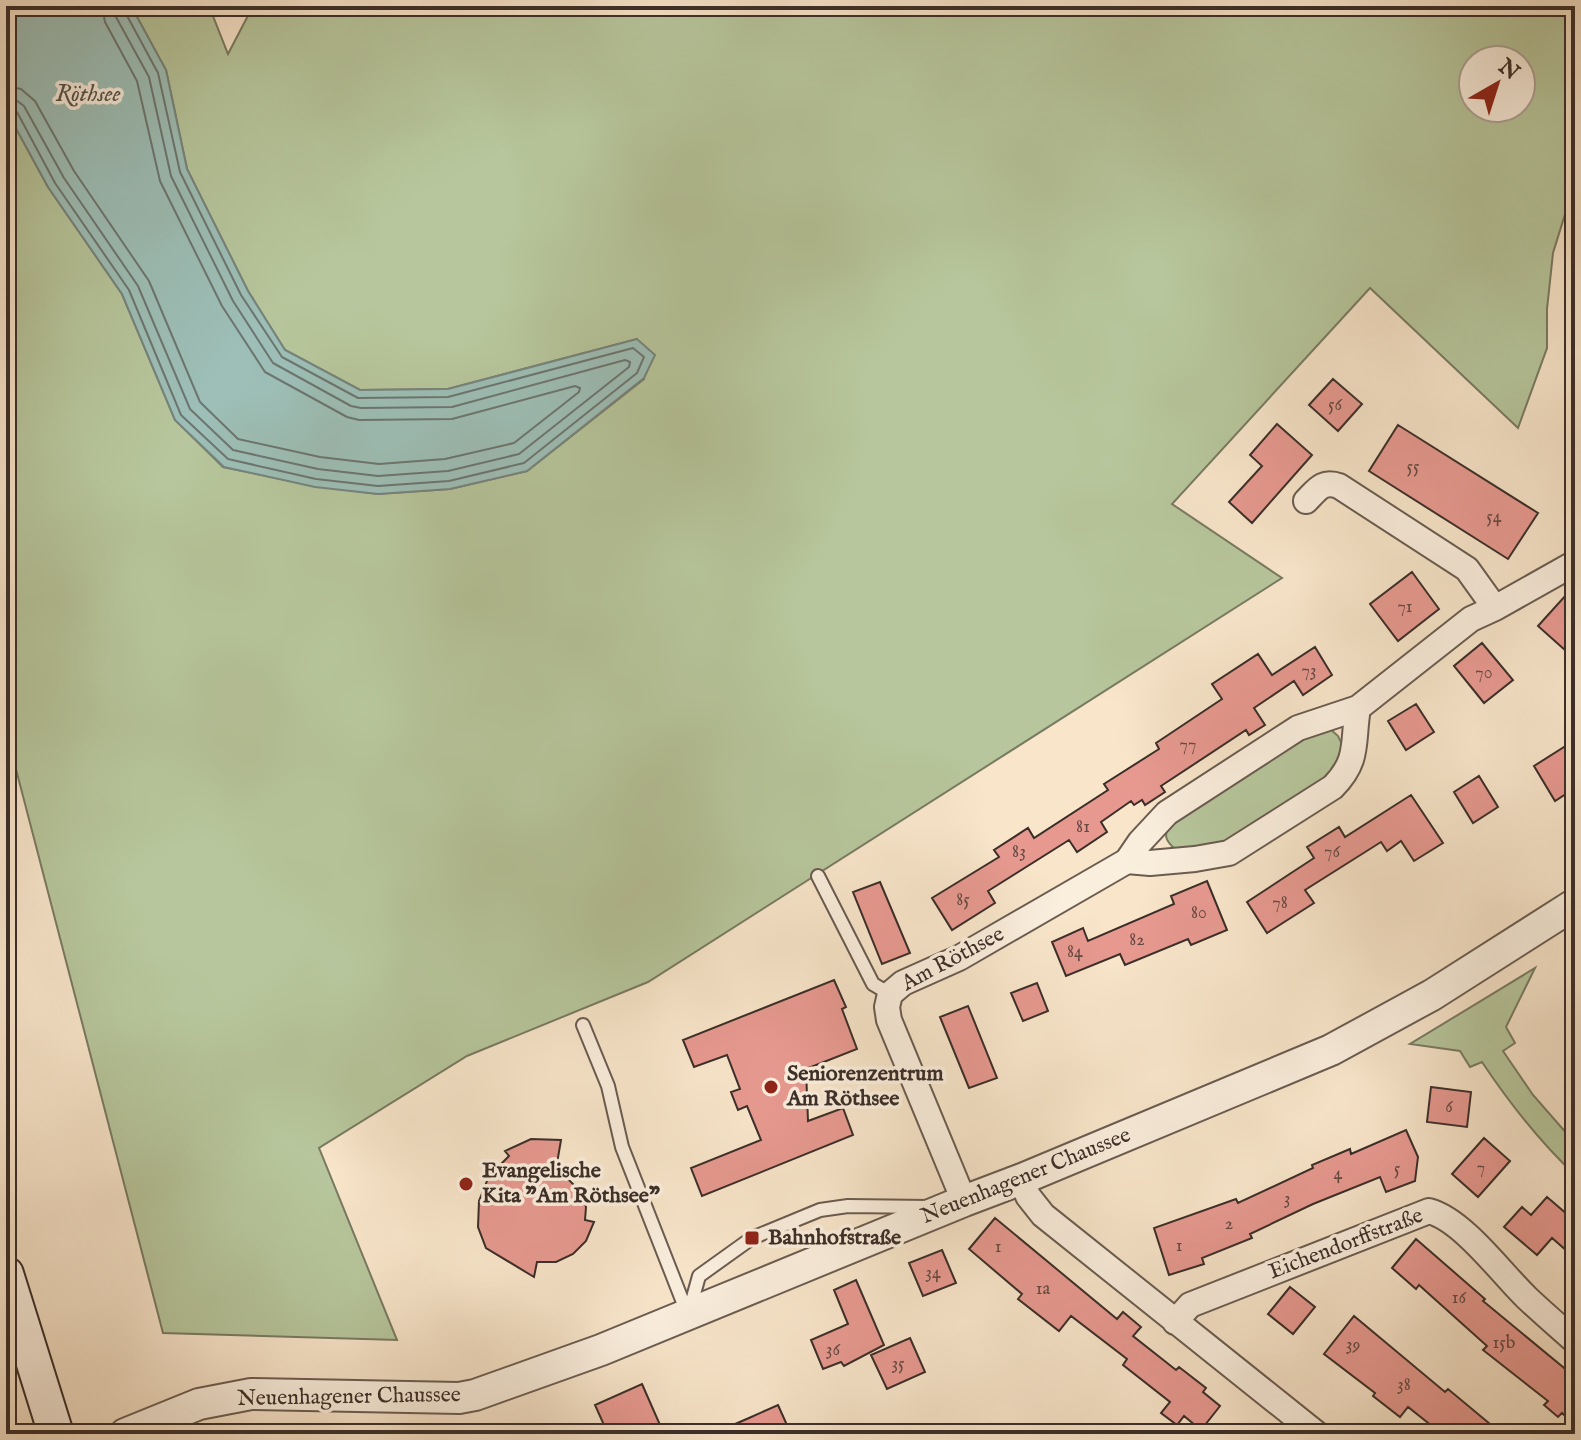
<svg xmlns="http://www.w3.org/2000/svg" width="1581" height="1440" font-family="'IM FELL English',serif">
  <rect width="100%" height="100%" fill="#f8e5ca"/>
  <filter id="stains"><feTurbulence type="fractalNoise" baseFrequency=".0025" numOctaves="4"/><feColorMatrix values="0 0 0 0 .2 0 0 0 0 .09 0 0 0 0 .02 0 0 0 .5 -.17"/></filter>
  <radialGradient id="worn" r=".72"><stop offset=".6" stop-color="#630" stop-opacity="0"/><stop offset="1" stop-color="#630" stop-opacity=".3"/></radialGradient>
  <path fill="#b7c69c" stroke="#797a62" stroke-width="2" fill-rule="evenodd" d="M131,6h78l19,48 25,-48h1322v176l-22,71 -6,56v39l-29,80 -148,-140 -198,216 110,74 -634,404 -181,74 -148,92 78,192 -234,-7 -157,-602v-621l42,77 74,107 53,126 48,47 92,19 63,8 72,-5 77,-18 117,-92 -7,-40 -189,50 -88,1 -75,-40 -37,-59 -61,-122 -21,-99zM1473,60h48v48h-48z
    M1328,727l10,9 8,16 -14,26 -105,66 -52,5c-9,-8 -11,-12 -7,-24l132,-89z
    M1535,968l-29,59 9,16 -12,8 30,44 42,48v32c-37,-35 -65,-71 -93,-113l-12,5 -10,-16 -50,-7z"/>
  <path fill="#9dbfb7" stroke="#76857e" stroke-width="2" d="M6,6h125l35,64 21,99 61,122 37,59 75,40 88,-1 189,-50 18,16 -11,23 -117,93 -77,18 -72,5 -63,-7 -91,-20 -49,-47 -53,-126 -74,-107 -42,-77z"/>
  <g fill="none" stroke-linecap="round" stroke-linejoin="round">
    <path stroke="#6c7670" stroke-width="2" d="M6,86l15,3 14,12 39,70 75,110 51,121 38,37 82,18 59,7 66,-5 69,-16 65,-51 1,-4 -5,-2 -123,33 -93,1 -12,-3 -82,-45 -43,-66 -62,-125 -23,-100 -32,-59 -3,-16
      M6,98l10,2 8,6 40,72 74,108 52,123 43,41 85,19 60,7 70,-5 71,-17 110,-87 1,-5 -5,-2 -173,47 -91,1 -10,-2 -78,-43 -40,-62 -62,-125 -22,-99 -33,-60 -2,-11
      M6,108l11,4 38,71 74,107 52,125 47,44 88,20 62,7 71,-5 75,-18 113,-90 7,-16 -11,-9 -185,49 -90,1 -76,-41 -41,-62 -61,-123 -22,-99 -33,-61 -1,-6"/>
  </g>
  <path fill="#e79990" stroke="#3b2e29" stroke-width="2" d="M1333,379l29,25 -24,27 -29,-26z
    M1277,424l35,31 -60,68 -23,-21 33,-36 -12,-11z
    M1398,425l140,88 -30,46 -139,-88z
    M1412,572l27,37 -41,32 -28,-37z
    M1575,585v74l-37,-33z
    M1482,643l31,37 -29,23 -30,-37z
    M1315,647l17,28 -29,20 -9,-14 -40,27 11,17 -16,10 -3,-5 -85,56 4,6 -20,13 -3,-5 -8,5 -3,-4 -30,21 6,10 -30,20 -8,-12 -81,51 7,12 -43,27 -20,-32 67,-41 -5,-7 34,-22 6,10 74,-48 -4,-6 55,-35 -3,-6 66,-44 -10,-15 46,-30 14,21z
    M1416,704l18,28 -28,18 -18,-29z
    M1575,740v48l-20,13 -21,-35z
    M1479,776l19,31 -25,16 -19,-31z
    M1411,795l32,48 -29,18 -13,-20 -14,10 -6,-9 -76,48 9,13 -47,30 -20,-31 67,-44 -7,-11 32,-20 6,10z
    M1207,881l20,49 -36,15 -3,-6 -63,26 -5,-11 -54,22 -14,-34 31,-14 5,13 86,-37 -3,-8z
    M880,882l30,71 -28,11 -29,-72z
    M834,980l12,27 -4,2 15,40 -51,20 2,52 35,-13 10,27 -151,61 -11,-28 70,-28 -14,-34 -9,4 -7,-18 9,-3 -13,-34 -33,12 -11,-27z
    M1037,983l11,28 -25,10 -12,-28z
    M968,1006l29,72 -28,10 -29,-71z
    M1431,1087l40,5 -4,35 -40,-5z
    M1406,1130l12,27 -3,24 -29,11 -6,-15 -67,27 -63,30 2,4 -50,20 2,6 -35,11 -15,-47 82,-29 2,4 75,-35 -1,-3 38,-16 1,5z
    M1484,1138l26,23 -32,36 -26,-23z
    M531,1139l30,1 -6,35 14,5 11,11 6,16 -1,13 9,2 -8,19 -13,13 -17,8h-19l-3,15 -48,-29 -8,-21 1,-26 10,-25 20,-20 -4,-5z
    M1547,1197l28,24v21l-8,9 -15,-13 -15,17 -33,-28 18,-20 9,8z
    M995,1218l122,101 6,-7 18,15 -8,9 43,34 3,-3 27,21 -3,4 17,14 -19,24 -17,-14 -7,9 -16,-12 9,-11 -47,-37 4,-6 -56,-43 -12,15 -41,-32 4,-5 -53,-45z
    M1416,1239l69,60 -2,2 92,76v48l-13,-12 -4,4 -14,-12 4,-4 -65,-51 4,-4 -68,-61 -3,4 -24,-21z
    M942,1250l14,33 -33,13 -14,-33z
    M856,1280l28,65 -40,21 -3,-4 -18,7 -12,-29 37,-16 -14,-34z
    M1290,1287l25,20 -22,27 -25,-20z
    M1354,1316l91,76 3,-3 54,45h-60l-34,-27 -8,10 -27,-21 2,-3 -51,-39z
    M910,1338l15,34 -38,17 -16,-34z
    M642,1384l22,50h-56l-13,-29z
    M778,1405l13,29h-79l37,-16z"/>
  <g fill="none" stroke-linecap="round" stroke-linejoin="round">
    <g stroke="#6a5c51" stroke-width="16">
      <path id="service" d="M818,876l55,108 17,10
        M583,1025l25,61 14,61 66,168
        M689,1312l10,-36 53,-38 68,-28 28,-4 81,1"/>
    </g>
    <g stroke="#6a5c51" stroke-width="28">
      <path id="minor" d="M1306,501c11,-11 16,-21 33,-15l128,83 28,39
        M1127,861l23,2 45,-4 34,-6 104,-66c27,-28 19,-44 25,-79
        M1022,1179l6,17 15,19 274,219
        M964,1201l-75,-181 -2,-13 3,-13 13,-11 56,-25 168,-97 13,-19 27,-29 131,-85 60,-20 113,-89 24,-11 80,-45
        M1175,1322l15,-17 239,-94c34,9 73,63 98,87 16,15 32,29 48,43"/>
    </g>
    <g stroke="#6a5c51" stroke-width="34">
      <path id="tertiary" d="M125,1434l74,-30 52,-10 208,4 16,-3 126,-45 363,-149 58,-22 309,-129 101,-55 143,-91"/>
    </g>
    <g stroke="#3b2e29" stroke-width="38">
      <path id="secondary" d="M6,1274l50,160"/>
    </g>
    <use href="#service" stroke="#faeedd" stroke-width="12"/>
    <use href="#minor" stroke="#faeedd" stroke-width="24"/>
    <use href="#tertiary" stroke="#faeedd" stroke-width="30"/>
    <use href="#secondary" stroke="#faeedd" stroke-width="34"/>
  </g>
  <g fill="#8f2418" stroke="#faeedd" stroke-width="3">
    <circle cx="771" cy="1087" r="8"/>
    <circle cx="466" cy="1184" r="8"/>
    <rect x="744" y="1230" width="16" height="16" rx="4"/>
  </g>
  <g text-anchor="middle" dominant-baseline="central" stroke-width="7" stroke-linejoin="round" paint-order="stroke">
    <g font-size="18" fill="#664943">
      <text x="1335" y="405">56</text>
      <text x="1413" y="467">55</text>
      <text x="1494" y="517">54</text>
      <text x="1405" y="607">71</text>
      <text x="1309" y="671">73</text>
      <text x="1484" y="673">70</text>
      <text x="1188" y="745">77</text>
      <text x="1083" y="827">81</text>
      <text x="1019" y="852">83</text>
      <text x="1332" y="852">76</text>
      <text x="963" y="900">85</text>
      <text x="1280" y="903">78</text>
      <text x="1199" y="913">80</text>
      <text x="1137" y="940">82</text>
      <text x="1075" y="952">84</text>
      <text x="1449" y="1107">6</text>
      <text x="1481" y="1168">7</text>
      <text x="1397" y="1169">5</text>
      <text x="1338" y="1174">4</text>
      <text x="1287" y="1199">3</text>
      <text x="1229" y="1224">2</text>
      <text x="1179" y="1246">1</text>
      <text x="998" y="1247">1</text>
      <text x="933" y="1273">34</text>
      <text x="1043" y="1289">1a</text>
      <text x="1459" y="1298">16</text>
      <text x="1504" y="1343">15b</text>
      <text x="1353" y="1345">39</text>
      <text x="833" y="1350">36</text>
      <text x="898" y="1364">35</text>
      <text x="1404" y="1385">38</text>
    </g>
    <g font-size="22" fill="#3b2e29" stroke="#faeedd">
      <text transform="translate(953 959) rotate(-28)">Am Röthsee</text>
      <text transform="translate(1026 1176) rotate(-22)">Neuenhagener Chaussee</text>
      <text transform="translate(1346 1244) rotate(-21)">Eichendorffstraße</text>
      <text transform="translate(349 1397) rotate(-1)">Neuenhagener Chaussee</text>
    </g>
    <g font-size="22" font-weight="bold" fill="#3b2e29" stroke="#faeedd" text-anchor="start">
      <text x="787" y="1074">Seniorenzentrum<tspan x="787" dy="25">Am Röthsee</tspan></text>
      <text x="482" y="1171">Evangelische<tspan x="482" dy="25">Kita "Am Röthsee"</tspan></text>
      <text x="768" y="1238">Bahnhofstraße</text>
    </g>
    <g font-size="24" font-style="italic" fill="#54524c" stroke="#faeedd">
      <text x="88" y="94">Röthsee</text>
    </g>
  </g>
  <rect width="1581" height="1440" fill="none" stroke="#f8e5ca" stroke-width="32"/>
  <rect x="8" y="8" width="1565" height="1424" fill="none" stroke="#3b2e29" stroke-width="4"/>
  <rect x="16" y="16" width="1549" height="1408" fill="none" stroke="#3b2e29" stroke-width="2"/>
  <g transform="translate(1497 84) rotate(39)"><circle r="38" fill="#faeedd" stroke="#aea195" stroke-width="2"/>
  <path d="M0-6L14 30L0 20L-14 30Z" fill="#8f2418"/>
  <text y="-12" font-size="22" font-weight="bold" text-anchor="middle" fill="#3b2e29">N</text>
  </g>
  <rect width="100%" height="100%" filter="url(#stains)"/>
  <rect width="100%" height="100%" fill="url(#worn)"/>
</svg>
